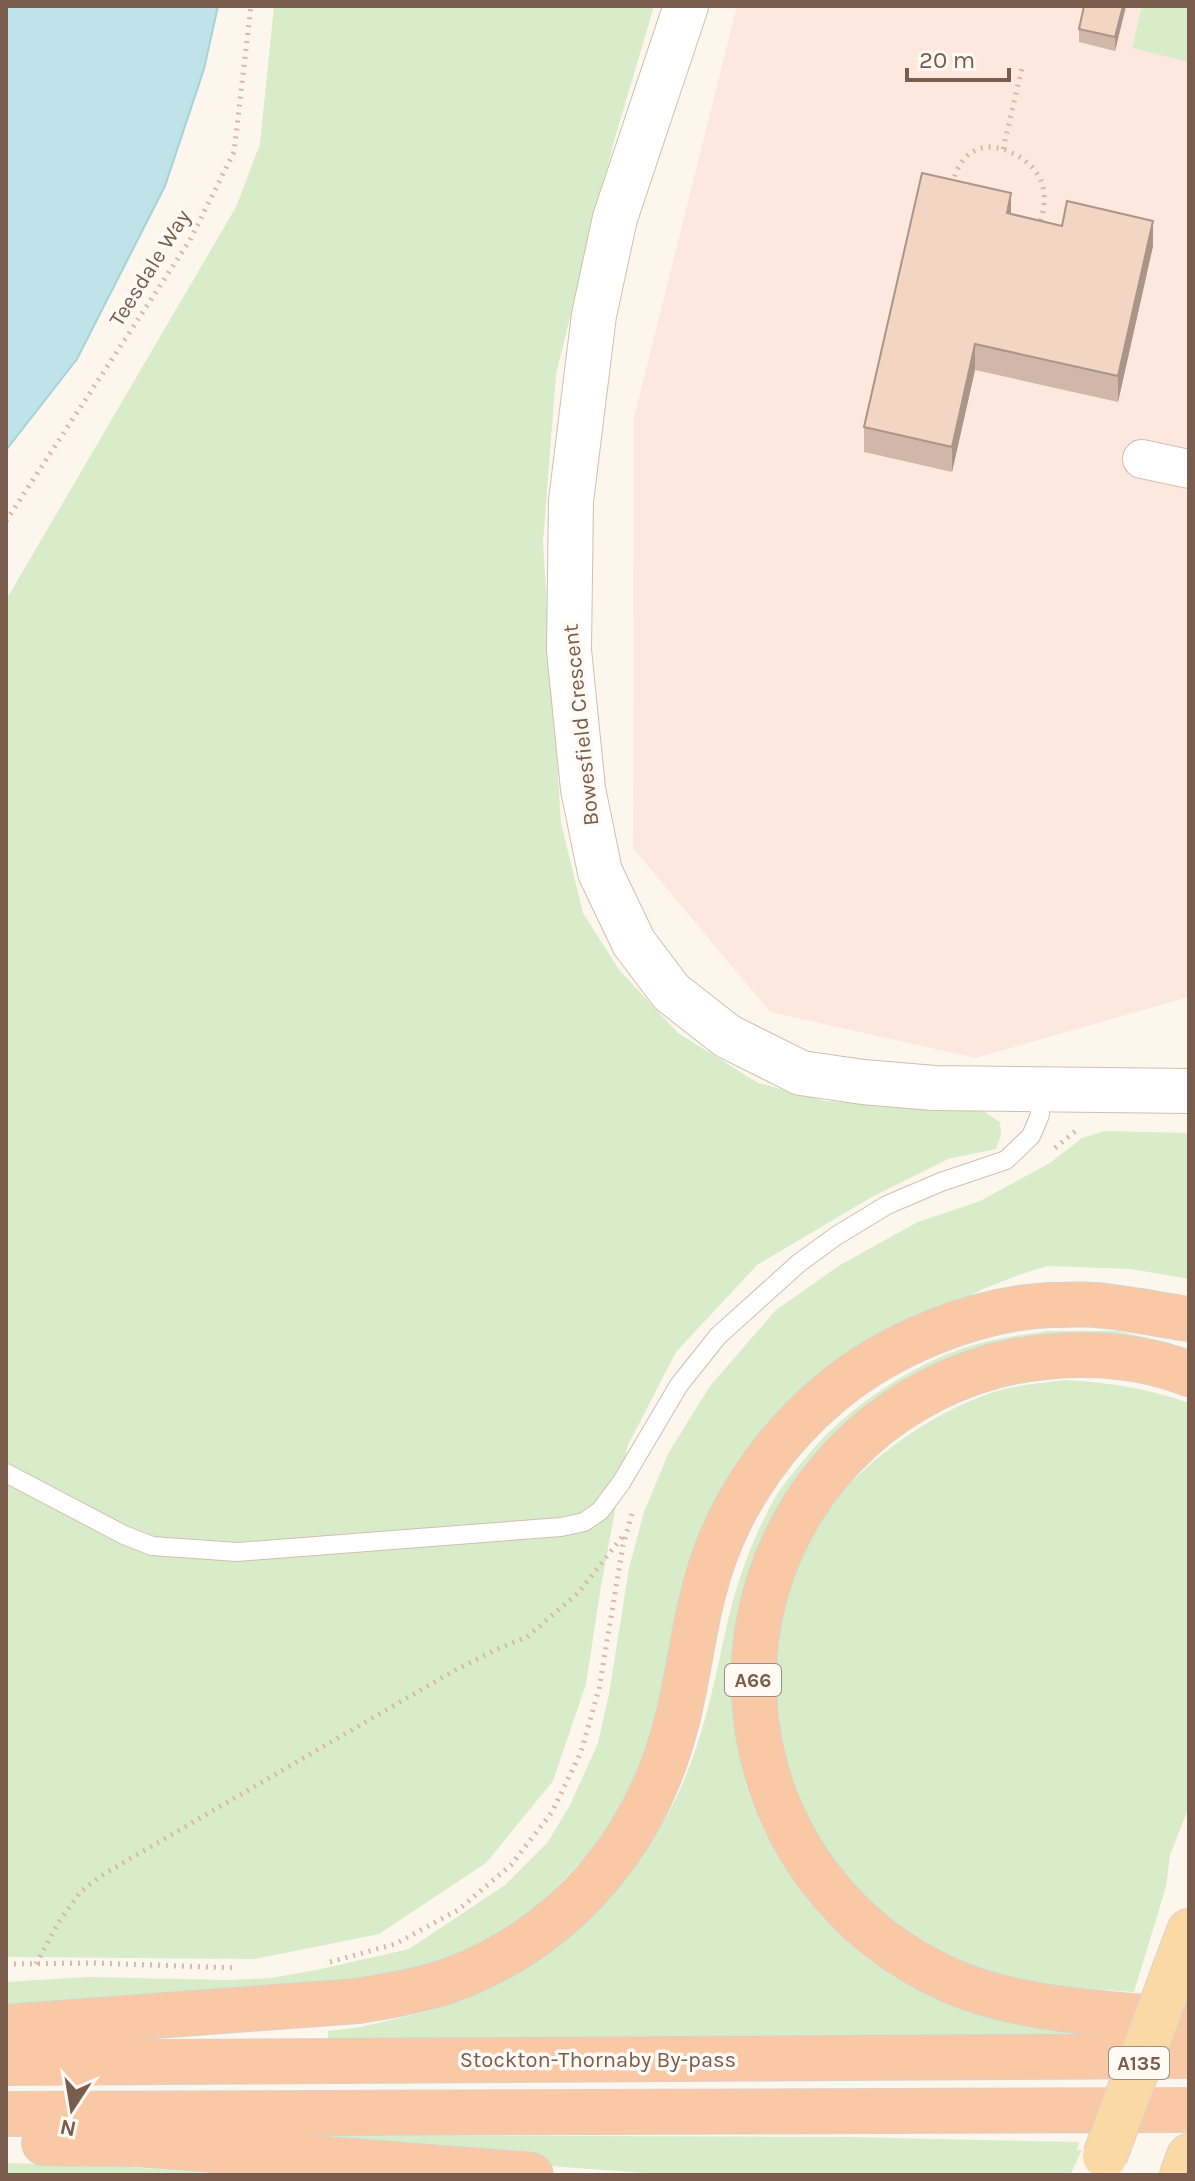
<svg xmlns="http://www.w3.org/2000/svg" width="1195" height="2181" font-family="Karla,sans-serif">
  <rect width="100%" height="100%" fill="#fdf6ec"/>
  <path fill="#fde8e0" d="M737,6h452v991l-213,61 -206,-46 -137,-164 1,-430z"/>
  <path fill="#d8ecc9" d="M274,6h380l-41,139 -57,229 -13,169 18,280 22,90 37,58 58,62 80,50 67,18 158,10 17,11 1,13 -5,14 -48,10 -76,38 -115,68 -81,87 -49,95 -26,139 -15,98 -33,97 -67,82 -107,71 -124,25 -249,-2v-1357l230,-393 24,-63z
    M1142,6h47v56l-57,-14z
    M1105,1131l84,2v146l-58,-10 -83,-3 -27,8 -38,15 -42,21 -138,88 -157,365 -37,63 -23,30 -41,44 -43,32 -44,25 -72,24 -380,31v-30l81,-5 141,3 43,-2 45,-8 93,-21 96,-64 43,-43 22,-37 28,-62 11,-49 20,-126 15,-56 25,-60 41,-66 66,-76 64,-45 78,-43 62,-21 70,-38 32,-25z
    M1048,1331h69l53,12 19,7v14l-126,-22 -222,93 -103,308c3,14 4,29 8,42 31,97 104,180 199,217 48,19 99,24 149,32l-2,6 -702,2 -28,-4 -34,4v-11l33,-4 68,-16 35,-14 171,-136c59,-69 74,-155 93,-241 10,-42 25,-82 45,-119 8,-14 19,-27 29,-39 10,-11 18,-22 29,-32 37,-35 90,-69 139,-84 26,-8 52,-11 78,-15z
    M1065,1380c43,2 84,9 124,23v404l-19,48 -4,32 -32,105c-67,-5 -140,-7 -200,-41 -48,-27 -93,-66 -122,-115 -7,-13 -27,-58 -29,-72 -4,-20 -4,-41 -7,-61 -1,-13 -5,-28 -4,-42 3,-41 30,-119 56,-152 38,-50 106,-98 166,-117 22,-7 48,-9 71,-12z
    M310,2135l537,2 232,5 -2,8h5l-12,25h-400l-359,-27z
    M6,2163l124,4 103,8h-227z"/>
  <path fill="#bfe3e8" stroke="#a5d3da" stroke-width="2" d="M6,6h212l-14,63 -39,117 -88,173 -71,91z"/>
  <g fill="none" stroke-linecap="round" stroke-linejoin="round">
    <g stroke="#d1beb0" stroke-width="20">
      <path id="service" d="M6,1473l118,62 28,11 85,6 324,-25 23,-5 16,-11 21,-28 58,-98 39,-49 81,-73 37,-27 51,-31 54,-23 65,-22 25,-24 9,-21 -1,-26"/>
    </g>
    <g stroke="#d1beb0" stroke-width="40">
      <path id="minor" d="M1142,459l47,10"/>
    </g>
    <g stroke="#d1beb0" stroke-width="46">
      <path id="tertiary" d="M686,6l-71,212 -21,97 -23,186 -2,149 14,139 17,83 34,71 37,49 56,44 74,37 62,9 71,6 255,3"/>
    </g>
    <g stroke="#dad1cd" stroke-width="46">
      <path id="primary" d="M1174,1971l15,-40
        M1182,2175l7,-19"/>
    </g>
    <g stroke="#dad1cd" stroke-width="46">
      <path id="trunk" d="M1189,1374c-55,-21 -115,-23 -173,-13 -57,11 -112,39 -155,78 -175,160 -129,444 88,541 71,32 163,33 240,41
        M6,2027l352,-26c36,-6 72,-12 106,-26 111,-47 184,-139 213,-254 14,-55 18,-112 38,-166 22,-61 64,-119 114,-161 58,-49 146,-86 222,-89 17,0 37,-2 54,1 28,3 56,9 84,13
        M6,2063l1183,-7
        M6,2114l1183,-4
        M44,2143l93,1 394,31"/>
    </g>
    <path stroke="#d9b8a5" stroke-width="5" stroke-dasharray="2 6" stroke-linecap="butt" d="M1003,149l19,-81
      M952,184c4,-13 10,-28 24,-34 22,-11 60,11 66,34 5,15 1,28 -3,43
      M6,521l184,-281 44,-88 17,-146
      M1055,1148l23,-19
      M330,1962l65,-18 63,-34 53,-45 41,-53 29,-60 18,-63 24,-144 9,-31
      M6,1964l88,-1 142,5
      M36,1964l22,-41 24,-33 22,-16 346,-201 45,-23 32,-13 51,-44 45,-57"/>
    <use href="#service" stroke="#fff" stroke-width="18"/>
    <use href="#minor" stroke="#fff" stroke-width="38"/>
    <use href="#tertiary" stroke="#fff" stroke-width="44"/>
    <use href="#primary" stroke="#fbd9a5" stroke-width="44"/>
    <use href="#trunk" stroke="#f9c8a4" stroke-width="44"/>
    <g stroke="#dad1cd" stroke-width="46" stroke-linecap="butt">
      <path id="primary-bridge" d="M1105,2156l69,-185"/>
    </g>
    <use href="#primary-bridge" stroke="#fbd9a5" stroke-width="44"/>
  </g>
  <path fill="#d1b7a8" d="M1126,6l-11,45 -36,-9v-13z
    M1011,214l142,32 -35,156 -143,-32 -23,102 -88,-20v-25z"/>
  <path fill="#aa9588" d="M1123,6h3l-11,45v-14z
    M1011,193v26l-4,-6z
    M1153,221v25l-35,156v-26z
    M975,344v26l-23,102v-25z"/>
  <path fill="#f3d5c3" stroke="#aa9588" stroke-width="2" d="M1084,6h39l-8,31 -36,-8z
    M922,173l89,20 -4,20 55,13 5,-25 86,20 -35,155 -143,-32 -23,103 -88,-20z"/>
  <g text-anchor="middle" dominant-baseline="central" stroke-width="7" stroke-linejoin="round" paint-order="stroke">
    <g fill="#fffaf3" stroke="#a28b7f" stroke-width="2">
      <rect x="725" y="1664" width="56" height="32" rx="6"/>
      <rect x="1109" y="2047" width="60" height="32" rx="6"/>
    </g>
    <g font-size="20" font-weight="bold" fill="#7a5c4d">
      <text x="753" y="1680">A66</text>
      <text x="1139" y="2063">A135</text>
    </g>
    <g font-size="22" fill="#7a5c4d" stroke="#fffaf3">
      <text transform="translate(150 268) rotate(-58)">Teesdale Way</text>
      <text transform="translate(581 725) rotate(-96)">Bowesfield Crescent</text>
      <text x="598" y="2060">Stockton-Thornaby By-pass</text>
    </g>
  </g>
  <rect width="1195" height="2181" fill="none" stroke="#7a5c4d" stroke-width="16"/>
  <g transform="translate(72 2109) rotate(192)" stroke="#fffaf3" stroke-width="6" paint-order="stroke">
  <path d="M0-6L14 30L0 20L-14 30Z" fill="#7a5c4d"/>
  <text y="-12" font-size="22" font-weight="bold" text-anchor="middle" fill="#7a5c4d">N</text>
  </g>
  <path d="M907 68v12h102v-12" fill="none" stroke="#7a5c4d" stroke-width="4"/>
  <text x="919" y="68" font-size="24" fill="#7a5c4d" stroke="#fffaf3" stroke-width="6" paint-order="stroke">20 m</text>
</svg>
